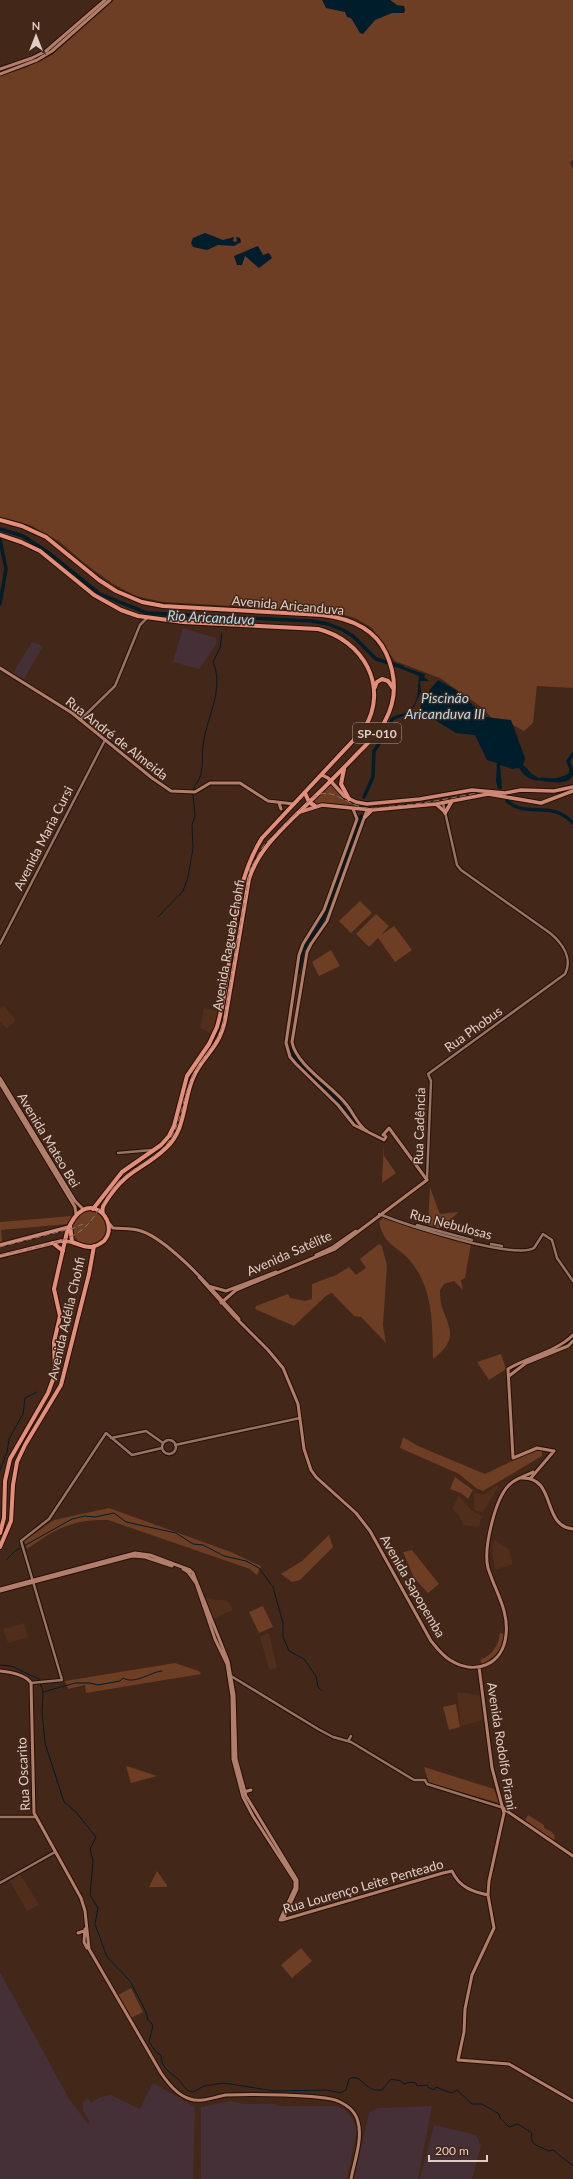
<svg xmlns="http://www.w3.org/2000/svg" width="573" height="2179" font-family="Lato,sans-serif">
  <rect width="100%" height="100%" fill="#432719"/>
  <path fill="#443036" d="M183,628l33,10 1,4 -17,27 -27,-7z
    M32,642l11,4 -19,33 -11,-6z
    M0,1972l68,125 20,27 2,-2 -7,-11v-9l5,-4 3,5 9,-6 11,-2 29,14 13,-26 42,24 -2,72h-193z
    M232,2101l12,3h31l3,2h58l9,4 7,8 5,11 -10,50h-146v-72z
    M432,2106l-14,73h-64l15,-66 8,-5z
    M434,2125l42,10 5,11 -9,33h-52z"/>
  <path fill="#512e1c" d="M4,1006l12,14 -9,9 -7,-8v-13z
    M204,1008l14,3 -6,23 -12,-6z
    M497,1485l2,1 -16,26 -7,-1 -2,-2v-16l11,1z
    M459,1495l13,16 10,5 -3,11 -16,-2 -4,-10 -7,-6z
    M495,1540l14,10 4,14 -18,6 -3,-19 1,-10z
    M206,1598l22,3 5,9 -20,9z
    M24,1623l4,14 -20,6 -5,-14z
    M269,1633l8,35 -8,1 -9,-32z
    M457,1692l23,3 3,25 -22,6z
    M20,1874l19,31 -12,6 -17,-30z"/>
  <path fill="#6d3d24" d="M114,0h459v159l-3,4 3,6v519l-36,-2 -4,37 -9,8 -11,-6 -13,3 -16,-19 -44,-31 -45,-17 -23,-33 -17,-10 -18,-5 -34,-3 -140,-8 -27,-6 -23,-12 -29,-21 -24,-21 -30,-17 -30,-8v-441l25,-8 27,-13z
    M330,782l10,12 24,11 2,3 -43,-5 -10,1 -3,-2z
    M360,901l12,12 -21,20 -12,-12z
    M376,914l13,12 -8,9 13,-9 18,24 -17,12 -17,-24 -9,9 -13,-13z
    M331,950l9,16 -21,10 -7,-14z
    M384,1141v15l12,17 -14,10z
    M430,1187l9,25 2,2 18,-2 -20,17 -11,-4z
    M72 1228a17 17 0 1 1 34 0a17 17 0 1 1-34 0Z
    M72,1216l-4,8 -67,6 1,12 -2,1v-21z
    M383,1218l69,22 19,4 -6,34 -4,2 2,10 -9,-9 -10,3 -4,6c-2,30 28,43 -7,69 -1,-34 1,-69 -22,-97 -14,-18 -26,-14 -32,-40z
    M379,1244l3,2 5,20 -4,59 3,18 -25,-26 -7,-1 -22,-23 -5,2 -33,31 -39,-17 1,-3 32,-12 2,4 15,3 7,-2v-15l24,-9 13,-8 7,8 10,-7 -6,-9z
    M501,1354l5,15 -17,11 -12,-18z
    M403,1437l15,9 67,28 48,-23 9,-1v6l-59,35 -7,-3 -17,-14 -59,-26z
    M455,1477l18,13 -5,9 -7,-6 -11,-4z
    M109,1508l122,44 30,14 -4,9 -7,-6 -142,-49c-36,-1 -53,9 -81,29l-3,-8 30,-21z
    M329,1535l4,12 -33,33 -8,2 -11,-8 21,-13z
    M412,1550l27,34 -11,9 -14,-15 -11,-26z
    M263,1606l10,21 -14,6 -10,-21z
    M500,1633l4,1c-2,16 -8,23 -22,30l-2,-4c13,-6 18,-13 20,-27z
    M175,1663l24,8 2,3 -115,19 -1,-8 -17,4 -3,-8z
    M456,1704l4,23 -11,3 -6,-23z
    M126,1766l4,1 27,9 -26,7z
    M424,1767l70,22 5,14 -70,-20z
    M528,1815l16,10v3l8,4 3,5 -2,4 -28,-21z
    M157,1871l10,14v2h-18z
    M301,1948l11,13 -20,17 -11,-13z
    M131,1988l12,24 -12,6 -13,-23z"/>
  <path fill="#001d2b" d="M322,0h68l7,5 7,1 1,4 -1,3h-12l-17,7 -12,14 -3,-1 -9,-15 -4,-1 -2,-5 -19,-4z
    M205,233l18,7 11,-3 -1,4 2,1 2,-1 -1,-4 4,1 1,4 -7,4 -16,-1 -11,5 -14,-3 -2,-4 2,-5z
    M258,246l5,9 6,-2 3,5 -13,10 -14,-12 -3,9h-5l-3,-9z
    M391,663l34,11 -1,3 5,4h-9l1,11 -6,13 -7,9 -14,6 -15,23 12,-25c5,-4 12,-3 17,-7 13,-9 9,-24 11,-35l-27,-11z
    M438,680l18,10 30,27 25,3 14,38 -2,7c4,3 7,8 12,11 8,5 26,3 34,-3v-9h2l2,8c-9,10 -35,12 -46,5 -3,-2 -6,-6 -8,-9l-7,1 -12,-4 2,24h-4l-2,-8 1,-18 -10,-3 -12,-25 -19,-2 -35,-22c-3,-10 11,-23 17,-31z"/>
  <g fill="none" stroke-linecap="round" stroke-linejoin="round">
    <path stroke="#001d2b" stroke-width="1" d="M193,790c2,-6 7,-10 8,-16 2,-9 1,-19 2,-28 3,-28 22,-57 10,-84l7,-14 2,-15
      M158,917l25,-26 5,-14 5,-29 -1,-23 3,-9 -2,-22
      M0,1470l7,-18 2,-13 14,-25 2,-16 12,-6
      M6,1560l9,-9 57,-32 13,-3 10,1 19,-4 12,9 50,11 17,11 10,1 21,11 22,5 13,7 14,19 10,36v14l6,14 15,8 12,17 2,11 4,4
      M0,1665l11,1 28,13 4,13 -1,20 3,31 19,59 12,10 20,25 -6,12 3,12 -3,34 8,13 -3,16 12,33 23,24 16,31 2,8 5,5 -4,17 8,11 4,2c0,13 9,17 18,25 5,5 6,11 14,12l11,-6 20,-3 50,8 52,-1 15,3 5,-3 3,-11c12,-7 16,14 33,11l9,-11 10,2 3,3 7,-2 5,1 1,3 10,-1 2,3 5,2 2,-3 15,6 6,-3 15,14h10l17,10 1,4 9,9 9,-3 14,9 -1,5 3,6 15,7 4,-1 20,16
      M43,1692l32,-9h15l8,2 22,-4 3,-3c12,7 27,-6 39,-7"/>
    <path stroke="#001d2b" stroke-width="3.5" d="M0,529l23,7 26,17 51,41 47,19 165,8 16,3 15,6 10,6 23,23 26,8
      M0,604l6,-35 -6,-29
      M542,779c10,2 29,5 30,-8l-4,-10 5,-7
      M364,797l9,-20 1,-26 7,-10
      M507,801c20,18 44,-2 66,22
      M298,973l5,-23 17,-25 10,-23 31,-86
      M288,1046l6,11 43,43 17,22"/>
    <g stroke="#290f03" stroke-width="4.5">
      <path id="tertiary" d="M80,720l35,-34 25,-61 7,-7
        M0,944l105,-204
        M118,1153l34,-3
        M427,1179l4,-98 -3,-7 137,-100c8,-16 -3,-31 -15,-41l-89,-63 -4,-5 -14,-62
        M379,1214c25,10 134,46 155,34l9,-14 9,6 5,18 16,23
        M417,1225l55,15
        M491,1244l11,2
        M111,1438l35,-7 17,12
        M162 1447a7 7 0 1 1 14 0a7 7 0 1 1-14 0Z
        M175,1445l125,-27
        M231,1676l87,53 15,8 18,5 63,38h11l2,4 77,24
        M31,1683l31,-3 -41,-139 28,-22 57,-86 26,22 30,-7
        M348,1741l3,-5
        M0,1817h36
        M0,1883l55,-31"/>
    </g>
    <g stroke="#290f03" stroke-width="5">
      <path id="secondary" d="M0,69l32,-11 14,-7 59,-51
        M0,74l37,-14 15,-9 58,-51
        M0,668l72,45 80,65 19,13 24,1 15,-9h30l28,18 26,3
        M279,803l2,6
        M353,809l4,10 -33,91 -21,34 -4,11 -13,88 4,14 6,7 42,41 16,20 30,15 2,-3 -2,-3
        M0,1078l75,123 8,8
        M0,1083l75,124 1,7
        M367,1131c-9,-5 -14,-19 -21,-27 -14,-18 -50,-39 -54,-62l15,-90 4,-8 16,-23 40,-111
        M108,1222l5,6c9,1 19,0 28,3 29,9 76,64 98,88
        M316,1255l17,-8 23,-16
        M199,1277l35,39 34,34 15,18 15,36 6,45 7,21 5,7 40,36 14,18 61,110c6,7 11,14 19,19 25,16 53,5 56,-25 3,-25 -11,-44 -18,-67 -5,-19 7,-69 21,-83 7,-7 17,-9 24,-13
        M208,1286l18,5 50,-19
        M221,1303l15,-13 99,-41 92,-69 -38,-52 -6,7
        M509,1376l17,-13 42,-17 5,-5
        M522,1478c35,-1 19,48 51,51
        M530,1479l24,-28 -17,-3 -24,10 -5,-89c20,-12 48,-17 65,-34
        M183,1569l5,3 8,11 19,56 12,25 5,32 1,63 10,38 10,19 42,65v7l-15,32
        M0,1589l135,-36 15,2 40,15 3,3 35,88 6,34 2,64 10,37 51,84v9l-14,30
        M0,1591l132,-35 13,1 27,9
        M479,1667l13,101 12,45 -15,68 -1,14 6,33 -22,47 -7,34 -1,23 -6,28 51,4 64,37
        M0,1671c10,1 25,3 31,12l3,130 47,85 4,13 4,38 72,124c7,10 16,22 29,26 11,4 24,-2 36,-4 20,-1 95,-1 112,6 9,4 18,11 20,21 5,16 -4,41 -7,57
        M244,1792l7,-2
        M504,1809l69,47
        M282,1920l161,-47 9,-2c7,16 21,21 36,24
        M85,1929l-1,13 3,6
        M78,1933l6,-2"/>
    </g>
    <g stroke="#290f03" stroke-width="5.5">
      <path id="primary" d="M322,775l6,3 16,18 12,6 11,2 53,-5 52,-9 33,3 16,-3 33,1 19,-4
        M436,804l9,8
        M300,812l22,-7 50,5 64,-6 52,-10 53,9 32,-12
        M445,813l7,-12
        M365,817l7,-7
        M0,1245l69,-18
        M0,1256l61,-15 11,1"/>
    </g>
    <g stroke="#290f03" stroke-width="6">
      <path id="trunk" d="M0,520l22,6 24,11 53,43 17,11 26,11 21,4 159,9c26,3 52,12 64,38 10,22 11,46 -1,68 -6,12 -17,22 -27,32 -20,21 -40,41 -60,60 -20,20 -40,38 -49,66l-24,141c-6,29 -22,35 -32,58 -10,23 -7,52 -27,70 -22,21 -38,21 -57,49 -4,6 -8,10 -6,17
        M0,535l21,7 19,9 54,44 27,15 17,6 45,6 135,7c45,11 72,58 46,100l-102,109c-35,56 -27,127 -45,189l-8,17 -22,32 -13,50 -5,10 -8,9 -39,27 -29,37
        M374,689l3,-7 5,-3 6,2 5,7
        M344,769l-3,15 8,15
        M305,793l4,9 6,4
        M53,1243l10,8
        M0,1533l4,-15 1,-37 5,-22 38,-66 7,-19 -1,-32 6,-26 -6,-27 13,-57c18,-49 55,-11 37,9 -4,3 -9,6 -14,6 -6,0 -12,-3 -18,-5l-2,-17
        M0,1547l11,-26 2,-36 4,-23 8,-17 36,-60 28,-111 5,-28"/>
    </g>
    <use href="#tertiary" stroke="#967464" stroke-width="2.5"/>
    <use href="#secondary" stroke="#b27e6c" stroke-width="3"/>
    <use href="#primary" stroke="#cf8775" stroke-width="3.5"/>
    <use href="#trunk" stroke="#e28e7a" stroke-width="4"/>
    <path stroke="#8c7468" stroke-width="1" stroke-dasharray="6 3" stroke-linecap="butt" d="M0,1247l74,-19 9,-4
      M0,1255c25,-6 57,-9 79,-23 16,-11 23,-30 35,-45 14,-18 37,-25 52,-42 16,-20 15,-43 25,-65 9,-20 25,-34 32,-55l27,-156 14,-24 48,-47c19,-14 35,8 54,10 9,1 19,-1 28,-2 27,-2 54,-7 82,-13"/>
  </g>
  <g text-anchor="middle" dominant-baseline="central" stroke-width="3" stroke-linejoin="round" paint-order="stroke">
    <rect fill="#432719" stroke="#b19b91" stroke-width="1" x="353" y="723" width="48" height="20" rx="3"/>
    <g font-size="12" font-weight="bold" fill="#e0cdc4">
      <text x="377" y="733">SP-010</text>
    </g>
    <g font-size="13" fill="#e0cdc4" stroke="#432719">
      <text transform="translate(288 605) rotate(5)">Avenida Aricanduva</text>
      <text transform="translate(117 738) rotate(38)">Rua André de Almeida</text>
      <text transform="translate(43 838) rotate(-63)">Avenida Maria Cursi</text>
      <text transform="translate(228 945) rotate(-80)">Avenida Ragueb Chohfi</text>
      <text transform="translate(473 1029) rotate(-36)">Rua Phobus</text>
      <text transform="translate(419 1126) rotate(-88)">Rua Cadência</text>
      <text transform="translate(49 1140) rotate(59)">Avenida Mateo Bei</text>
      <text transform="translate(451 1224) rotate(15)">Rua Nebulosas</text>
      <text transform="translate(289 1253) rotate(-24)">Avenida Satélite</text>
      <text transform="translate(66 1318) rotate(-77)">Avenida Adélia Chohfi</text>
      <text transform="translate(413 1586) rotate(60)">Avenida Sapopemba</text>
      <text transform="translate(502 1746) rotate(81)">Avenida Rodolfo Pirani</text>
      <text transform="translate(23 1774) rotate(-93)">Rua Oscarito</text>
      <text transform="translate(363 1886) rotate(-16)">Rua Lourenço Leite Penteado</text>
    </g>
    <g font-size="14" font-style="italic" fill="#afddf5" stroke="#432719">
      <text transform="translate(211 617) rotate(3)">Rio Aricanduva</text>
      <text x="445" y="697">Piscinão<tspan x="445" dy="16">Aricanduva III</tspan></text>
    </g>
  </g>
  <g transform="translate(36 36)" stroke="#432719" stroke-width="3" paint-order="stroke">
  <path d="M0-3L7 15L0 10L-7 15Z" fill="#e0cdc4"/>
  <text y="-6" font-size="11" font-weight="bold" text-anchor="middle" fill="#e0cdc4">N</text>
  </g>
  <path d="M429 2155v6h58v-6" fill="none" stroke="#e0cdc4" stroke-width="2"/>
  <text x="435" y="2155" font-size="12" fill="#e0cdc4" stroke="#432719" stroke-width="3" paint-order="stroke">200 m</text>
</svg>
